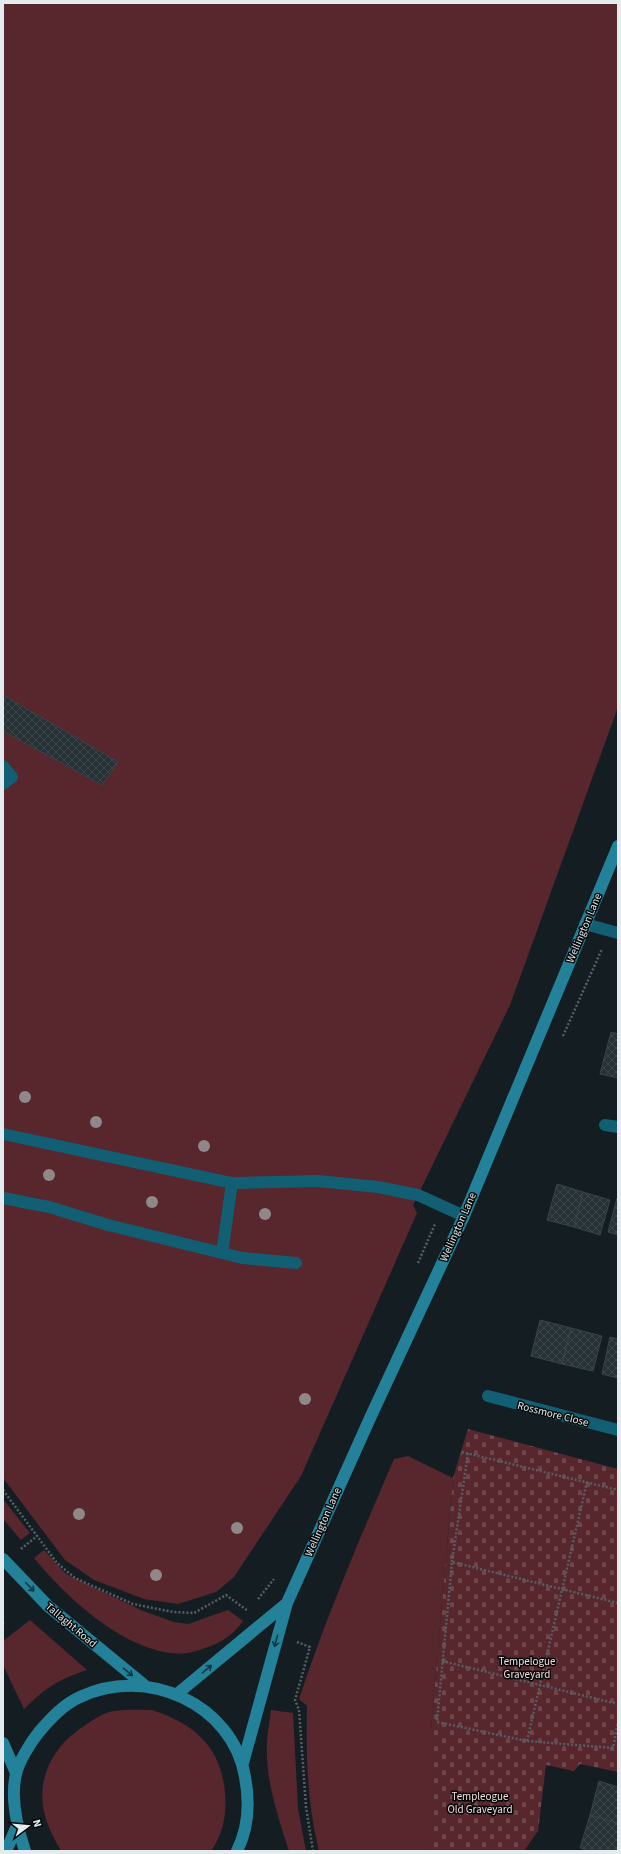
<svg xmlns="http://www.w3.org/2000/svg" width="621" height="1854" font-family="'Source Sans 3',sans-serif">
  <defs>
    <pattern id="cemetery-stones" width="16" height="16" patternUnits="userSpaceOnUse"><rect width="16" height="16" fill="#57272d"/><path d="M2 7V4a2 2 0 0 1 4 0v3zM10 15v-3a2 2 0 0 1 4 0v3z" fill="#6f464c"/></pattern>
    <pattern id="building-cross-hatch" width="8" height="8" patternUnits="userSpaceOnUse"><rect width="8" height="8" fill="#273236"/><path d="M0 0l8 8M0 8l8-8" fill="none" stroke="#3c464a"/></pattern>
  </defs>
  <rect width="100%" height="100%" fill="#141e22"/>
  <path fill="#57272d" d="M3,3h615v704l-108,298 -92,190 -5,10 4,8 -116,263 -67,101 -18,15 -38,12 -34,-5 -50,-19 -29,-20 -62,-82z
    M408,1456l45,22 -22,251 1,122h-113c-12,-48 -13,-96 -12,-145l-8,-7c27,-82 61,-161 95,-240z
    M3,1499l27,34 -9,7 -18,-21z
    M44,1550l22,24 77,37 31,11 14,2 40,-14 15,11c-10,14 -22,22 -38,27 -11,4 -22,7 -33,5 -51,-5 -107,-57 -138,-95z
    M30,1620l57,50c-30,10 -40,17 -63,39l-21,-44v-24z
    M152,1710c43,14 69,37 73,83 2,21 -2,41 -14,58h-150c-7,-13 -14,-25 -17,-40 -7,-31 8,-62 33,-80 10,-7 20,-15 32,-19 13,-3 30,-2 43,-2z
    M271,1710l22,3 5,95 8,43h-17c-11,-35 -24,-71 -22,-108 0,-11 3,-22 4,-33z"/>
  <path fill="url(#cemetery-stones)" d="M468,1429l150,40v303l-38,-8 -6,7 -28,-6 -8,66 -14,20h-92l-1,-6v-116l22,-251z"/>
  <path fill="url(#building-cross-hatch)" stroke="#394448" d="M3,695l115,67 -16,23 -99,-54z
    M611,1032l7,2v44l-18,-4z
    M557,1184l26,8 -9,35 -27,-7z
    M583,1192l27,8 -10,35 -26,-8z
    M617,1198h1v37l-10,-3z
    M540,1320l31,8 -9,36 -31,-8z
    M571,1328l31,8 -9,35 -31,-7z
    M610,1337l8,2v39l-16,-4z
    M599,1781l19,6v36l-28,-8z
    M590,1815l28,8v28h-28l-10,-3z"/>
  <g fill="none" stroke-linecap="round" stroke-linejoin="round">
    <path stroke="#565f63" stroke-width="2.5" stroke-dasharray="2 2" stroke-linecap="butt" d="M563,1036l39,-87
      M418,1263l17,-39
      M462,1452l156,38
      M3,1490l54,73 18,15 58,26 40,8 21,1 32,-18 22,16
      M21,1549l16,-13
      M452,1562l16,-109
      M258,1599l16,-20
      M618,1603l-166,-41 -15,160 90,19 86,7 5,-26
      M3,1622v3
      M297,1642l13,5 -15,53 4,10 7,97 7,44
      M442,1661l176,43
      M527,1741l60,-259"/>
    <path stroke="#125e72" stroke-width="12" d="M3,766l9,11 -9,7
      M3,1134l229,49 86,-2 60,6 40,8 46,21
      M232,1183l-10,70 20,5 54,5
      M3,1198l46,9 59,18 114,28"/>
    <path stroke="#125e72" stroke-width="12" d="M585,924l33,9
      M605,1125l13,2
      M488,1396l130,34"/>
    <path stroke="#24819a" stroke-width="12" d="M3,1559l45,47 96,79
      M177,1694l110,-91
      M3,1743l13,30
      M243,1763l44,-160 84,-187 93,-200 154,-370
      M6,1851l11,-25
      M25,1851c-8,-24 -15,-52 -9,-77 3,-13 15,-32 23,-42 12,-14 25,-28 41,-35 66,-32 153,7 165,80 5,26 4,50 -8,74"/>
  </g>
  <g fill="#908789">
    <circle cx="25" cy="1097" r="6"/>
    <circle cx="96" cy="1122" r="6"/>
    <circle cx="204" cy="1146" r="6"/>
    <circle cx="49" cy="1175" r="6"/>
    <circle cx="152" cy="1202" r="6"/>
    <circle cx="265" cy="1214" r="6"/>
    <circle cx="305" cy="1399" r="6"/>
    <circle cx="79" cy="1514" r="6"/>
    <circle cx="237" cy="1528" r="6"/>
    <circle cx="156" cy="1575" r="6"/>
  </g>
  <defs><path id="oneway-shaft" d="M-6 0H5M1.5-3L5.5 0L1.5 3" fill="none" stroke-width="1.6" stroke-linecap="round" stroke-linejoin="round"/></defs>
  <g stroke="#113843">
    <use href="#oneway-shaft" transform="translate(30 1587) rotate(46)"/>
    <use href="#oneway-shaft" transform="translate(276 1641) rotate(105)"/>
    <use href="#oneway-shaft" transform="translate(207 1669) rotate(-40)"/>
    <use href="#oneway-shaft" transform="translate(128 1672) rotate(40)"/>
  </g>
  <g text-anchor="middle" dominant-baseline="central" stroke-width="3" stroke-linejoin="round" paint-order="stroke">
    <g font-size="11" fill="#e4ebee" stroke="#040809">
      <text transform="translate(584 928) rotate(-67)">Wellington Lane</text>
      <text transform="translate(458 1227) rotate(-66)">Wellington Lane</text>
      <text transform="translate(553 1414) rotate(14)">Rossmore Close</text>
      <text transform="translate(323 1522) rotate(-66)">Wellington Lane</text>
      <text transform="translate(71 1625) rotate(40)">Tallaght Road</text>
    </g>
    <g font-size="11" fill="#f6ddde" stroke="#040809">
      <text x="527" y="1661">Tempelogue<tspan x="527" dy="13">Graveyard</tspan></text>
      <text x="480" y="1796">Templeogue<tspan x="480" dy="13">Old Graveyard</tspan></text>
    </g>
  </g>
  <rect width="621" height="1854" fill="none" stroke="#e4ebee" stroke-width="8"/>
  <g transform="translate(28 1826) rotate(74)" stroke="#040809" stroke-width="3" paint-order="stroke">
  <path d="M0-3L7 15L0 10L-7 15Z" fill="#e4ebee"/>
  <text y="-6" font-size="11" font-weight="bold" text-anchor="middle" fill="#e4ebee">N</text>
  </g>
</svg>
